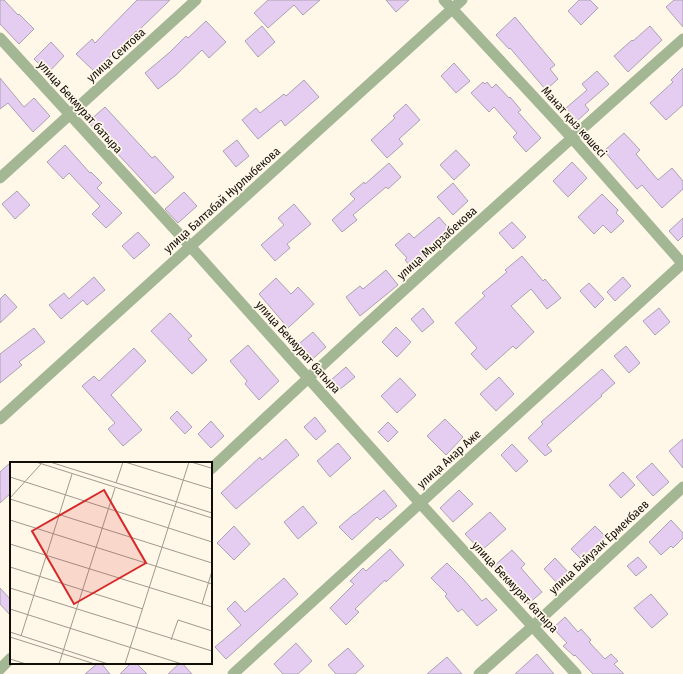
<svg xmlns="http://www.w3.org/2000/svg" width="683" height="674" font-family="'Fira Sans Condensed',sans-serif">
  <rect width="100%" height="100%" fill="#fff7e8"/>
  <path fill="#e5ccf1" stroke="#aca2b2" d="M0,0h4l14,15 1,-1 15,15 -15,15 -19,-20z
    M137,0h33l-33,32 -1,-1 -41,41 -19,-18 16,-15 3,4z
    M268,0h52l-17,15 -9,-10 -26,23 -14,-15z
    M386,0h23l-13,12z
    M579,0h11l8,8 -17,17 -13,-14z
    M674,0h9v27l-17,-20z
    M515,17l40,48 -5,4 8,10 -12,11 -36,-42 -1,1 -13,-14z
    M206,21l20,21 -17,16 -7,-8 -26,25 -18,14 -13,-16 25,-21 16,-16 2,2z
    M262,26l13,16 -17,15 -13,-16z
    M650,26l12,14 -34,32 -14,-16 18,-16 1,1z
    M51,42l13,14 -16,17 -14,-14z
    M454,63l16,18 -14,12 -15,-17z
    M683,68v37l-17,15 -16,-17 23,-21 -2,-2z
    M597,71l12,13 -24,21 4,5 -12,11 -11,-13 21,-18 -5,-6z
    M0,78l24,29 10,-9 16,18 -17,16 -25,-29 -8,6z
    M304,80l15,17 -34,29 -4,-6 -23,19 -16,-19 14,-12 4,5 24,-19 2,2z
    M483,82l2,2 2,-2 5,6 4,-4 13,14 1,-1 11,13 -3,2 23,26 -15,14 -13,-15 4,-4 -23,-26 -5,5 -18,-19z
    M406,104l14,16 -21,19 4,5 -16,14 -16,-18 24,-22 -2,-2z
    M105,107l47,51 3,-2 19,21 -19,17 -67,-72z
    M624,133l16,17 -4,4 22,26 14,-12 11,13v8l-21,19 -20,-23 -5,4 -33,-38z
    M237,140l12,16 -13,11 -13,-16z
    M65,145l25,28 1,-1 11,11 -5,5 25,25 -16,15 -14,-14 8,-8 -31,-33 -6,6 -16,-17z
    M456,150l14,15 -16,15 -14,-15z
    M572,162l15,16 -19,19 -15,-16z
    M389,163l12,14 -13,12 -2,-2 -33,28 4,5 -15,12 -10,-12 23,-21 -5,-5 14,-12 1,2z
    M453,183l15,18 -15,14 -16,-18z
    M17,191l13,14 -15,14 -13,-15z
    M184,192l13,14 -19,17 -13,-14z
    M602,194l16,16 -2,3 8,8 -13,12 -8,-8 -9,9 -16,-17z
    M294,204l17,20 -24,20 3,4 -15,13 -14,-16 23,-20 -6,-7z
    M439,217l12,14 -24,22 2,3 -15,14 -9,-10 2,-2 -12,-13 14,-12 5,5z
    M683,218v18l-5,5 -9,-10z
    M512,222l14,15 -13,12 -14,-16z
    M138,232l12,13 -16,14 -12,-13z
    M522,256l21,25 2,-2 16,19 -14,11 -16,-20 -20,17 23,26 -18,17 -3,-3 -27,24 -15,-16 6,-6 -22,-25 30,-27 -3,-3 25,-21 -2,-2z
    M386,270l12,15 -38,31 -14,-19 14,-11 3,3z
    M94,277l11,13 -18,15 -4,-5 -22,19 -12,-14 15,-12 5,6z
    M623,277l8,9 -16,15 -8,-9z
    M276,278l15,16 7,-7 16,17 -26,24 -29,-34z
    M589,283l15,16 -9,9 -15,-17z
    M5,294l12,13 -17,16v-24z
    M423,308l11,14 -12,10 -11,-13z
    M659,308l11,14 -15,13 -12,-14z
    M170,313l22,23 -4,3 19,21 -15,14 -41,-43z
    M396,327l15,15 -14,15 -15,-15z
    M34,328l11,14 -26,20 3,3 -22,18v-29z
    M313,332l13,15 -18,16 -14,-15z
    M248,345l31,36 -20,19 -14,-16 2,-3 -17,-20z
    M626,346l14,17 -11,10 -15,-17z
    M134,348l12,13 -35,34 31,35 -19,16 -15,-17 7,-6 -33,-37 12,-10 5,5z
    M346,367l9,10 -16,13 -8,-10z
    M602,369l13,14 -14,12 1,1 -55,49 5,6 -7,5 -17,-18 15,-14 -2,-2z
    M499,377l15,17 -18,17 -16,-17z
    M400,378l16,17 -19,18 -16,-17z
    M177,411l15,16 -7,7 -15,-16z
    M315,417l11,14 -10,9 -12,-13z
    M445,419l18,18 -17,18 -19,-19z
    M211,421l13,15 -13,12 -13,-14z
    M388,422l10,10 -10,10 -10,-10z
    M286,439l13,16 -63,54 -15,-16 39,-36 2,3z
    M683,439v29l-14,-17z
    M338,443l13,15 -21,19 -13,-16z
    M512,444l16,17 -12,11 -15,-17z
    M11,462v31l-11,10v-31z
    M652,463l17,19 -16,14 -17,-19z
    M623,472l12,13 -14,13 -12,-13z
    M384,490l13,16 -17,14 -3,-3 -25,23 -13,-13 15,-13h1z
    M459,490l14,14 -20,18 -13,-14z
    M303,506l14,17 -19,16 -14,-17z
    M490,512l16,17 -25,22 -16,-17z
    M671,520l12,13v5l-10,10 -2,-2 -10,9 -12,-13z
    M234,526l16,18 -16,16 -17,-17z
    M595,526l11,11 -24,23 -11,-11z
    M390,549l14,16 -18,17 -1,-2 -30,29 4,3 -13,13 -16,-17 24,-24 -4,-3 13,-13 3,3z
    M512,550l13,14 -4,4 21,24 -14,12 -34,-38z
    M638,557l9,10 -11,9 -9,-10z
    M555,558l13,14 -12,10 -12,-13z
    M447,563l17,17 18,21 4,-3 11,12 -20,16 -15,-17 -4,3 -13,-16 2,-2 -16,-16z
    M284,578l14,16 -72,65 -11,-12 26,-22 -14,-16 8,-8 10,11z
    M0,588l11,12v16l-11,-12z
    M651,594l17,20 -16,14 -18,-20z
    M565,617l13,15 3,-3 10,11 -2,2 16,17 6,-5 7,7 -4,3 10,10h-31l-18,-19 -1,1 -11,-10 4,-3 -14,-15z
    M296,643l16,18 -14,13h-15l-9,-10z
    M348,648l16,18 -9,8h-19l-8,-9z
    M537,654l17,20h-39z
    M447,657l15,17h-35z
    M98,663h3l9,11h-25z
    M131,663h5l11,11h-27z
    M180,663h2l10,11h-24z"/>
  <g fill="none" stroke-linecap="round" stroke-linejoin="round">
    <path stroke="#a4b795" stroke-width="11" d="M444,0l128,138 111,126
      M0,38l190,208 230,257 156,171
      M0,178l196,-178
      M0,419l462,-419
      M211,469c155,-146 313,-289 472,-430
      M0,669l11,-11
      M233,674l450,-411
      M479,674l54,-48 150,-139"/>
  </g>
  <g text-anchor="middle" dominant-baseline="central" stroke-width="3.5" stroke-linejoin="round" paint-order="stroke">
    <g font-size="12" fill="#110d07" stroke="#fff7e8">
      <text transform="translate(116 55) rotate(-42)">улица Сеитова</text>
      <text transform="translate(80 107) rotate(48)">улица Бекмурат батыра</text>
      <text transform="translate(574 122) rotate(48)">Манат қыз көшесі</text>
      <text transform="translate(222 200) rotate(-42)">улица Балтабай Нурлыбекова</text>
      <text transform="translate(437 243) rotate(-42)">улица Мырзабекова</text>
      <text transform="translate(298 347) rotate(48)">улица Бекмурат батыра</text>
      <text transform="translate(449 459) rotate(-42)">улица Анар Аже</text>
      <text transform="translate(599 547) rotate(-43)">улица Байузак Ермекбаев</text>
      <text transform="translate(515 587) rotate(47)">улица Бекмурат батыра</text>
    </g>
  </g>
  <g transform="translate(10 462)">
    <rect width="202" height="202" fill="#fff7e8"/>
    <path fill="none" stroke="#a0998e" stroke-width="1" d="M26,0l176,56M40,0l162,51M115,0l87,27M181,0l20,6M0,15l202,65M106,21l7,-21M0,36l31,-34M0,37l202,64M0,58l202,64M0,82l202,63M0,105l133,42M0,126l202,63M192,142l10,-33M0,147l172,55M0,170l98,32M11,174l51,-162M0,175l85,27M161,178l7,-20 34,11M0,197l16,5M49,202l56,-176M115,202l64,-202"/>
    <path fill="#d62828" fill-opacity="0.15" stroke="#d62828" stroke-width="2" d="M94,28l42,73 -72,41 -42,-73z"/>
    <rect width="202" height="202" fill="none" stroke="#110d07" stroke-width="2"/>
  </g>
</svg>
